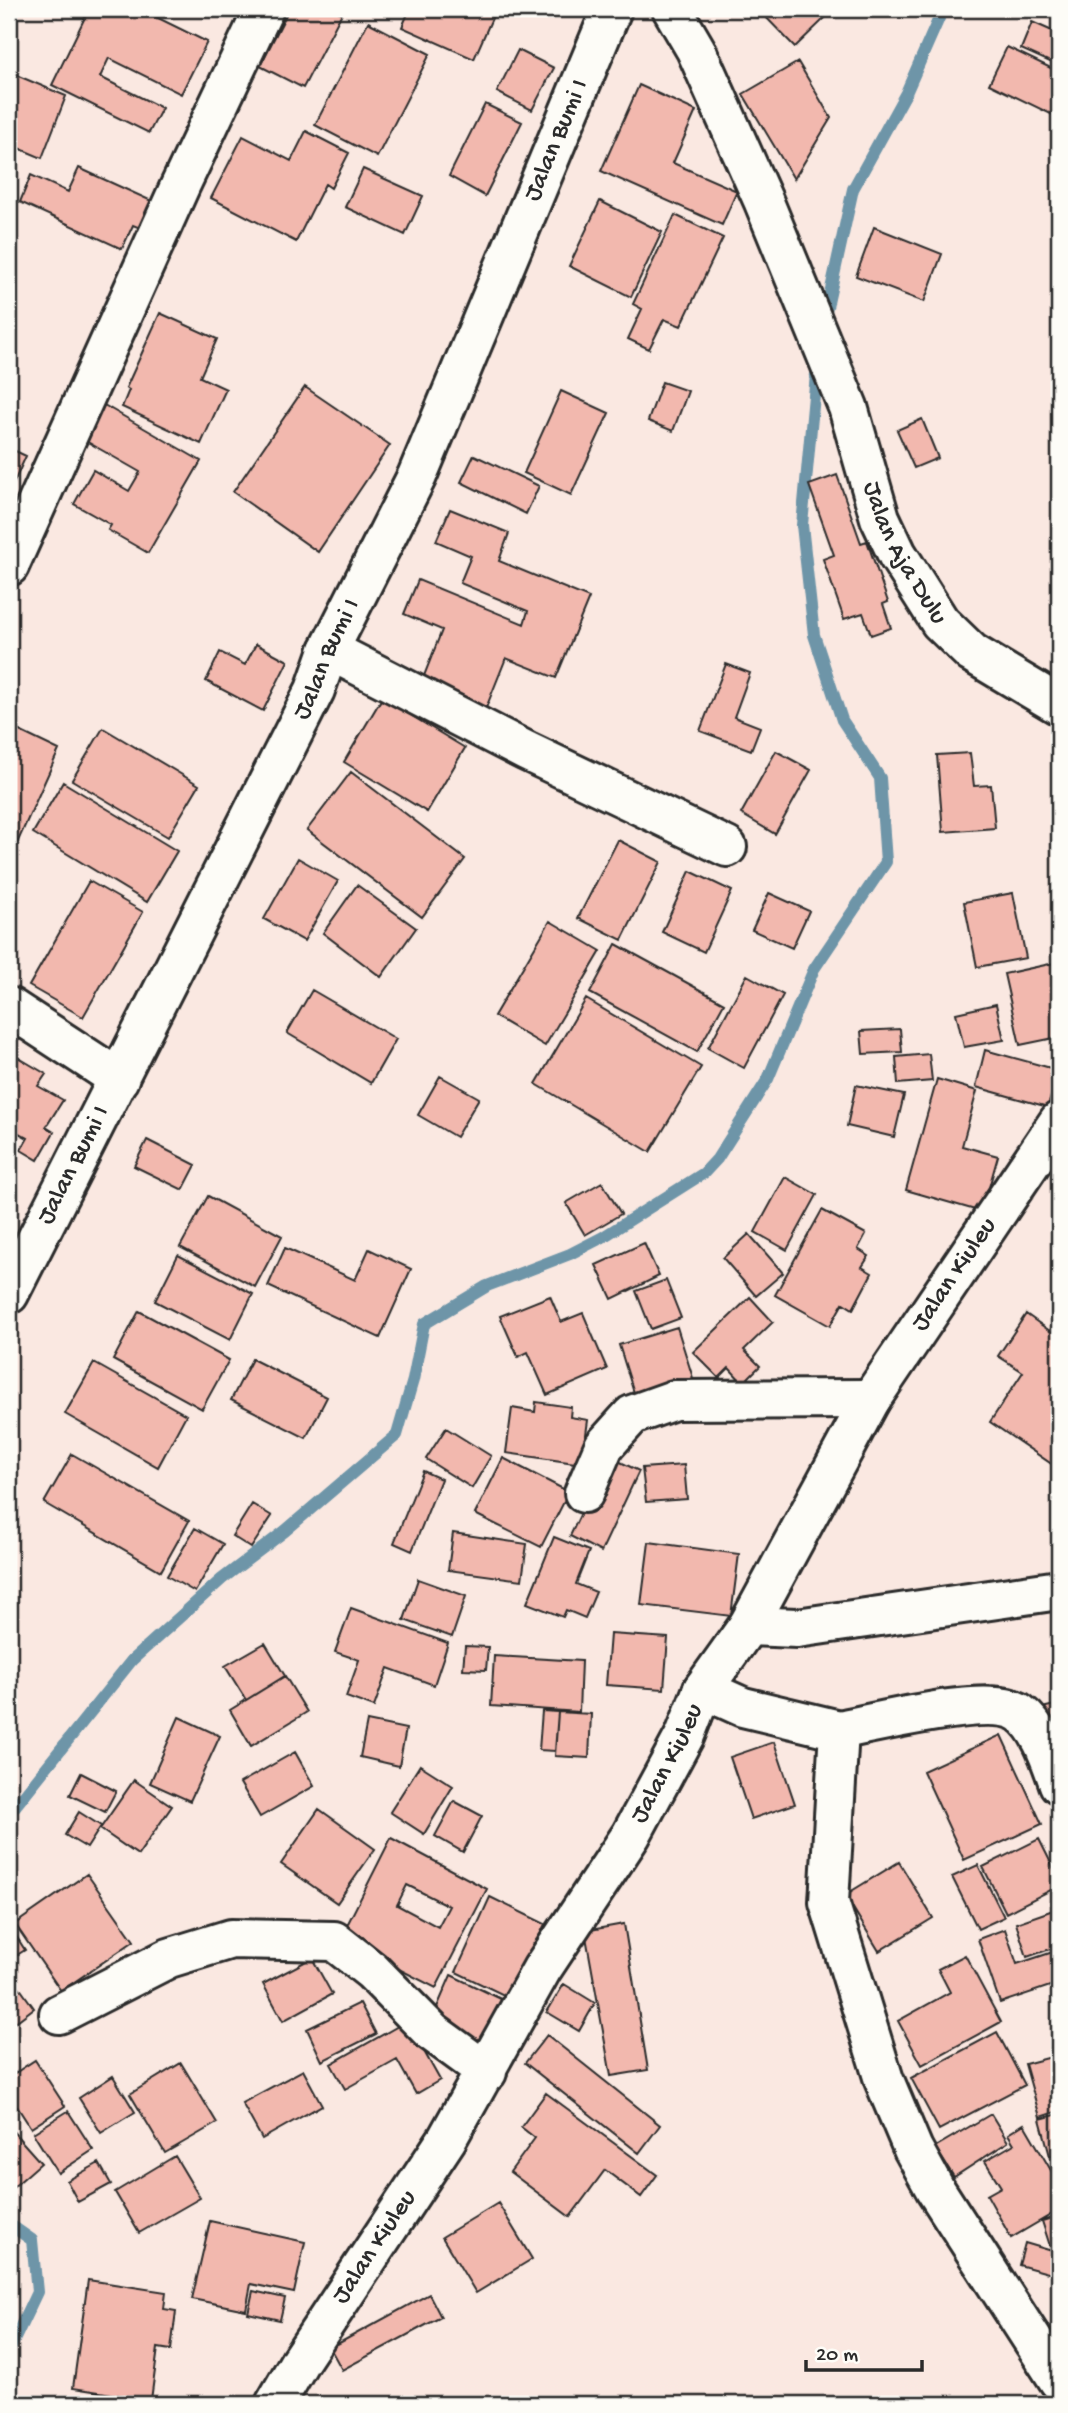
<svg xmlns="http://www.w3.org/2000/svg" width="1068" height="2413" font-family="'Gochi Hand',sans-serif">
  <rect width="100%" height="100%" fill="#fae8e1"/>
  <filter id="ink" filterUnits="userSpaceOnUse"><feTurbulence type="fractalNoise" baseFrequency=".0143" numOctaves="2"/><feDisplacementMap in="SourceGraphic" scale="14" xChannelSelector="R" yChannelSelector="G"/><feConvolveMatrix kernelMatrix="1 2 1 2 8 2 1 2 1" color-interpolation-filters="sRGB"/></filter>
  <g filter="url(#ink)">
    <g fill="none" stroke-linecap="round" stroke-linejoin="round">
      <path stroke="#6e95a8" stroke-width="12" d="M824,321l29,-132 53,-96 37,-84
        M9,1814l123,-154 90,-81 63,-48 112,-96 16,-55 11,-56 63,-38 83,-32 33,-17 101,-64 13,-14 51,-80 46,-110 72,-107 -6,-84 -38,-58 -28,-85 -12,-110 15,-162
        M9,2224l23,16 5,52 -28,59"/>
    </g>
    <path fill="#f2b8ae" stroke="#2b2b2b" stroke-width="2" fill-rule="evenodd" d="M89,9h51l67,33 -26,52 -72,-36 -9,19 62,31 -13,25 -97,-48z
      M289,9h45l8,4 -39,75 -43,-22z
      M410,9h86l-22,50 -72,-32z
      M758,9h59l8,9 -30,29z
      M368,22l62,32 -53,103 -62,-32z
      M1032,22l27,12v32l-38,-17z
      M1007,47l52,25v46l-70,-34z
      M518,50l36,18 -22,42 -35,-18z
      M798,62l33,56 -37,61 -51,-85z
      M9,72l57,24 -24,62 -33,-14z
      M639,85l57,26 -23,52 64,28 -15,34 -121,-54z
      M485,104l37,18 -37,74 -36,-20z
      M306,131l43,22 -18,35 -6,-4 -29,58 -85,-44 32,-62 48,25z
      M79,168l77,35 -11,27 -12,-5 -11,24 -102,-47 11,-27 37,17z
      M363,169l60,27 -18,39 -60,-28z
      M600,201l62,31 -31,65 -62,-31z
      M675,215l48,23 -42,88 -17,-7 -15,30 -21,-10 14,-30 -9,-5z
      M874,227l68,27 -18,48 -68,-26z
      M160,313l57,26 -17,38 26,12 -25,55 -79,-37 7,-17 -3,-2z
      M662,382l26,9 -15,40 -25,-10z
      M305,387l85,58 -72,107 -85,-60z
      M561,391l48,22 -38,82 -47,-22z
      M104,405l97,56 -53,92 -40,-23 3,-5 -37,-21 19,-34 36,21 11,-19 -56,-32z
      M922,419l16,39 -24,10 -17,-38z
      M9,448l17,8 -17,37z
      M474,455l65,31 -13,28 -65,-32z
      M837,475l24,68 6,-2 21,61 -5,2 8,24 -20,7 -8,-22 -19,6 -21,-60 11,-4 -25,-70z
      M450,509l59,24 -10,28 90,37 -33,80 -50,-20 -20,50 -64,-27 20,-51 -38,-16 14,-34 106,44 4,-13 -68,-28 11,-27 -35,-15z
      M256,644l32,17 -25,50 -57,-30 14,-29 25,13z
      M726,664l24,9 -16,44 26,10 -9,23 -51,-19z
      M382,698l83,50 -38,64 -83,-50z
      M9,726l50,24 -50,111z
      M103,728l96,57 -31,52 -96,-57z
      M776,751l35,19 -36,64 -34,-20z
      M970,753l4,33 17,-1 4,43 -52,4 -6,-77z
      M351,772l114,87 -43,58 -115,-87z
      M63,782l114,69 -30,51 -114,-69z
      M618,840l43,22 -39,78 -44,-22z
      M298,858l40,23 -34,60 -40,-22z
      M690,871l42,20 -28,61 -42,-20z
      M89,881l54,31 -60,105 -54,-31z
      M357,885l59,43 -35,49 -58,-44z
      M769,893l40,18 -17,37 -40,-18z
      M1013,893l13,65 -49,9 -13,-65z
      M550,921l51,30 -56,95 -51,-30z
      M616,944l108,59 -27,49 -107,-59z
      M1059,962v75l-39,8 -16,-71z
      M747,975l36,20 -39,73 -36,-20z
      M312,990l84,49 -25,44 -84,-50z
      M586,999l115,68 -51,85 -114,-68z
      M996,1004l8,36 -40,7 -8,-34z
      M900,1029l2,23 -39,2 -2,-23z
      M985,1050l73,20 -10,37 -72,-20z
      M9,1052l37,22 -8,12 25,14 -17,27 8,5 -16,28 -17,-10 7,-12 -11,-6 -8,12z
      M929,1054l3,27 -34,3 -2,-27z
      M440,1076l39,22 -23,39 -38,-22z
      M937,1079l40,12 -15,55 36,10 -16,56 -76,-22z
      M856,1085l48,10 -10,42 -47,-11z
      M147,1140l49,25 -13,25 -49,-24z
      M785,1177l32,18 -30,55 -32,-18z
      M602,1182l19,32 -36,21 -19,-32z
      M208,1196l74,40 -27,51 -75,-40z
      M822,1210l44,24 -8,15 11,7 -7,11 10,6 -19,36 -10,-6 -13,23 -55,-31z
      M749,1234l34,39 -27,23 -33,-38z
      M644,1243l15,33 -47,23 -16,-34z
      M285,1248l70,32 14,-31 42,20 -31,69 -112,-52z
      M178,1255l75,39 -23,46 -75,-39z
      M666,1280l15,38 -30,11 -15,-38z
      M550,1296l11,26 22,-9 24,56 -60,26 -19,-43 -10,5 -18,-41z
      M750,1297l23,25 -29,28 16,16 -17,17 -14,-15 -10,10 -26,-26z
      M139,1311l90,49 -27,49 -89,-49z
      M1026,1314l24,17 9,-14v152l-69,-47 33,-50 -25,-16z
      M677,1327l16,51 -58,18 -16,-51z
      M252,1359l75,38 -21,41 -75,-38z
      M94,1363l92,52 -28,52 -93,-53z
      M536,1402l35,5 -1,10 18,3 -6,44 -76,-11 6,-45 23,4z
      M446,1428l45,28 -19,32 -46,-29z
      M72,1454l117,67 -28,50 -117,-68z
      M608,1456l31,15 -38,81 -31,-16z
      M503,1458l66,34 -28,55 -66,-33z
      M684,1465l3,34 -41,3 -4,-34z
      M423,1471l18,8 -29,72 -18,-8z
      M252,1504l20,12 -21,32 -19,-12z
      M195,1528l28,16 -28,48 -28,-16z
      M453,1533l74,11 -5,36 -74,-10z
      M554,1537l35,14 -13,33 20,8 -11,26 -19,-8 -3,7 -36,-14z
      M649,1542l90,12 -8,62 -90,-11z
      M418,1579l48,17 -14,41 -48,-17z
      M351,1608l97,35 -14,42 -46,-17 -14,39 -28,-10 13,-37 -24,-8z
      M610,1634l58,4 -4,51 -58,-4z
      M265,1643l20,33 -39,24 -21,-34z
      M465,1646l23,1 -2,23 -23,-1z
      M494,1656l87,5 -2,51 -88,-6z
      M285,1676l22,36 -56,34 -21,-36z
      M1059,1704v44l-17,-40z
      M542,1711l16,1 -3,39 -16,-1z
      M558,1712l33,2 -2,44 -34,-2z
      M179,1717l41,19 -30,65 -40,-18z
      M367,1721l39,8 -7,37 -39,-9z
      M1001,1735l41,89 -78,36 -41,-89z
      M774,1742l21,62 -44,15 -21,-62z
      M295,1752l19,34 -54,31 -20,-34z
      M420,1765l33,21 -29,48 -34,-22z
      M81,1773l35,18 -11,21 -35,-17z
      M134,1780l38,26 -34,49 -38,-26z
      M454,1801l28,15 -19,36 -28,-16z
      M319,1809l56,40 -38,54 -56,-39z
      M79,1812l22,14 -14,22 -22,-13z
      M391,1838l96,51 -51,99 -96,-49zM407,1885l42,21 -11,21 -41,-22z
      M1039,1839l20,40v7l-53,27 -23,-46z
      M899,1862l34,56 -54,33 -34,-56z
      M978,1865l26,52 -26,12 -26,-52z
      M87,1874l47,67 -73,50 -46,-67z
      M490,1897l55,27 -35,74 -54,-26z
      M1059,1908v38l-32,11 -11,-34z
      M624,1924l24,146 -37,6 -26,-145z
      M9,1925l16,25 -16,10z
      M1005,1929l12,35 42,-14v33l-59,20 -22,-64z
      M965,1955l36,67 -79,43 -24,-44 52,-29 -12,-23z
      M312,1958l20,36 -49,27 -20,-37z
      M9,1973l25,35 -25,19z
      M451,1975l52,25 -21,45 -51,-24z
      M564,1984l31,19 -16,28 -32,-19z
      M360,2003l16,31 -54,27 -15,-32z
      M407,2021l33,59 -24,14 -19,-34 -52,29 -14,-25z
      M997,2032l28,53 -86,45 -28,-52z
      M547,2035l113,90 -21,28 -114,-90z
      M1059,2055v56l-19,6 -15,-53z
      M35,2060l30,46 -34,22 -22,-34v-17z
      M181,2063l36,60 -52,30 -35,-59z
      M303,2070l19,35 -60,34 -20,-36z
      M113,2076l22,36 -34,21 -22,-35z
      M546,2093l111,82 -16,22 -36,-27 -35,47 -60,-45 25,-34 -14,-11z
      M68,2111l25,39 -35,23 -25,-40z
      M991,2114l17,28 -54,35 -19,-30z
      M1059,2114v40l-9,2 -10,-37z
      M1024,2124l35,60v26l-48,28 -24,-43 14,-8 -16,-26 29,-17 -6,-10z
      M9,2127l32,36 -32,28z
      M175,2156l25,42 -61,35 -24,-41z
      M99,2163l12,21 -33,18 -11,-21z
      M498,2203l34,56 -56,34 -34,-56z
      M1059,2216v31l-8,2 -9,-28z
      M210,2221l95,21 -11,51 -43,-9 -5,26 -54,-11z
      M1025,2243l34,10v23l-40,-11z
      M88,2280l78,12 -2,17 12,2 -5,39 -13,-2 -7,52 -78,-12z
      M253,2291l32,7 -5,22 -32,-7z
      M429,2294l12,23 -99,53 -12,-22z"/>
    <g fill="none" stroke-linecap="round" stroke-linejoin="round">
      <g stroke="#2b2b2b" stroke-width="44">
        <g id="minor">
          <path id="s1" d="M672,9l24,41 67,150 85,207 32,111 17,36 43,68 32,31 87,52"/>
          <path d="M9,566l171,-380 84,-177"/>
          <path d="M329,650l197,101 201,96"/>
          <path d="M9,1007l110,72"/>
          <path id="s2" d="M9,1294l306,-604 14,-40 88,-174 195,-467"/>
          <path d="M584,1493l20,-47 28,-31 42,-15 197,-1"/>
          <path d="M748,1626l49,2 262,-38"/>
          <path d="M703,1689l40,18 96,23 -10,172 55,178 29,69 22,40 124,192"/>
          <path d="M839,1730c37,-7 152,-37 181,-17 21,15 31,49 39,71"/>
          <path d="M59,2014l110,-56 62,-19 103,2 38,30 60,61 55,40"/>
          <path id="s3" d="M275,2404l25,-43 147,-222 95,-170 89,-134 54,-100 18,-46 45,-63 123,-227 188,-278"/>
        </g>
      </g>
      <use href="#minor" stroke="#fdfcf7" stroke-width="38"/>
    </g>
  </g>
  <g text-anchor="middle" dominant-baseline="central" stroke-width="7" stroke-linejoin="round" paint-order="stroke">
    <g font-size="26" fill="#2b2b2b" stroke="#fdfcf7">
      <text stroke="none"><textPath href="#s2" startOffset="1278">Jalan Bumi I</textPath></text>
      <text stroke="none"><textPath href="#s1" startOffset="593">Jalan Aja Dulu</textPath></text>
      <text stroke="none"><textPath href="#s2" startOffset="710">Jalan Bumi I</textPath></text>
      <text stroke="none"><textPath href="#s2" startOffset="144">Jalan Bumi I</textPath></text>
      <text stroke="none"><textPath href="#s3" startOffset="1320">Jalan Kiuleu</textPath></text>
      <text stroke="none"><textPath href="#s3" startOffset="752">Jalan Kiuleu</textPath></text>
      <text stroke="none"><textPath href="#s3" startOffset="186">Jalan Kiuleu</textPath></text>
    </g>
  </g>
  <rect width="1068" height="2413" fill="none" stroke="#fdfcf7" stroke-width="35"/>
  <rect x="18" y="18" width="1033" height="2378" fill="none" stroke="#2b2b2b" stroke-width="2.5" filter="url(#ink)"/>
  <path d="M806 2360v10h116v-10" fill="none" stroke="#2b2b2b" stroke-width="3.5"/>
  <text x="816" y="2360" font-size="21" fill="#2b2b2b" stroke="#fdfcf7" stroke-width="5" paint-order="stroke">20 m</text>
</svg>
